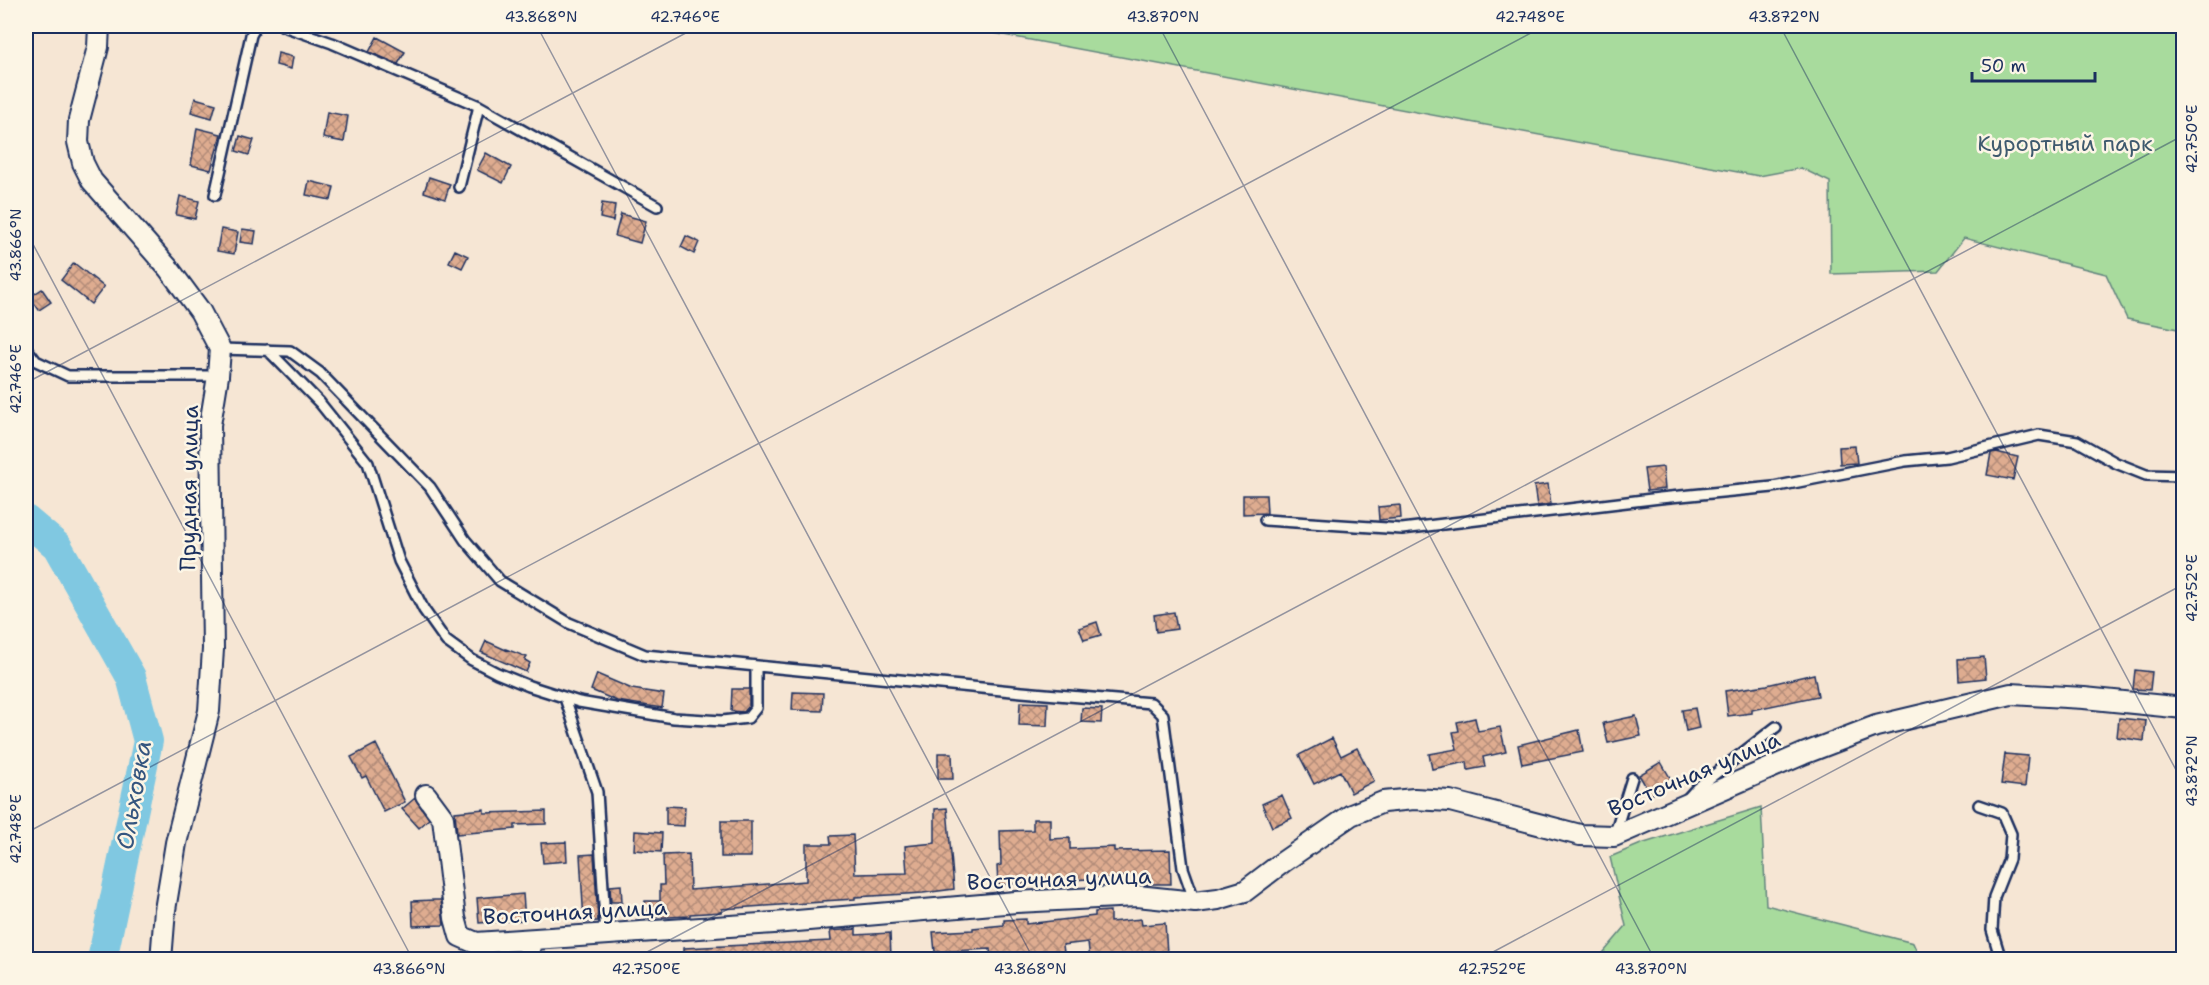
<svg xmlns="http://www.w3.org/2000/svg" width="2209" height="985" font-family="'Shantell Sans',sans-serif">
  <defs>
    <pattern id="building-cross-hatch" width="8" height="8" patternUnits="userSpaceOnUse" patternTransform="scale(1.5)"><rect width="8" height="8" fill="#deac90"/><path d="M0 0l8 8M0 8l8-8" fill="none" stroke="#b38c79"/></pattern>
  </defs>
  <rect width="100%" height="100%" fill="#f6e6d4"/>
  <filter id="ink" filterUnits="userSpaceOnUse"><feTurbulence type="fractalNoise" baseFrequency=".0167" numOctaves="2"/><feDisplacementMap in="SourceGraphic" scale="12" xChannelSelector="R" yChannelSelector="G"/><feConvolveMatrix kernelMatrix="1 2 1 2 8 2 1 2 1" color-interpolation-filters="sRGB"/></filter>
  <g filter="url(#ink)">
    <path fill="#a8db9d" stroke="#62857e" stroke-width="1.5" d="M955,26h1228v304l-56,-11 -21,-45 -142,-36 -26,33 -107,3 -1,-92 -29,-14 -42,8z
      M1761,807l5,98 147,38 7,16h-322l28,-33 -16,-69 31,-13z"/>
    <g fill="none" stroke-linecap="round" stroke-linejoin="round">
      <path stroke="#80c8e1" stroke-width="30" d="M26,520l31,26 74,131 17,64 -46,219"/>
    </g>
    <path fill="url(#building-cross-hatch)" stroke="#1b2f5e" stroke-width="1.5" d="M377,37l28,15 -7,12 -29,-12z
      M278,53l15,4 -2,12 -15,-4z
      M195,98l21,6 -4,14 -21,-6z
      M327,112l21,4 -4,26 -21,-4z
      M197,128l24,6 -10,36 -20,-5z
      M240,136l14,4 -5,15 -13,-4z
      M486,153l25,14 -8,16 -26,-13z
      M429,177l21,7 -5,15 -21,-7z
      M309,181l25,6 -3,13 -25,-5z
      M180,196l19,5 -4,18 -19,-4z
      M602,203l13,2 -2,16 -13,-3z
      M621,214l25,7 -6,22 -25,-7z
      M221,229l17,3 -4,22 -17,-3z
      M242,229l14,2 -2,13 -14,-2z
      M686,236l13,6 -5,12 -13,-7z
      M455,250l13,6 -6,12 -13,-6z
      M74,263l30,24 -13,17 -30,-24z
      M42,289l9,13 -12,8 -9,-13z
      M1855,446l2,17 -17,1 -1,-17z
      M1996,452l22,5 -5,23 -26,-5 4,-22z
      M1663,467l2,22 -18,2 -3,-22z
      M1548,484l3,20 -14,2 -3,-20z
      M1243,495h23l1,18 -24,1z
      M1400,505l1,13 -22,2 -1,-13z
      M1174,612l3,17 -21,3 -2,-17z
      M1097,622l4,13 -17,5 -5,-12z
      M486,641l20,9v-1l21,8 -2,3 5,3 -4,9 -45,-20z
      M1984,657l2,21 -27,3 -1,-22z
      M2135,670l17,2 -2,18 -17,-1z
      M597,674l35,15 32,5 -2,14 -45,-7 -26,-11z
      M1814,674l4,22 -66,14v3l-24,3 -3,-25 42,-6z
      M732,689h17v17l-5,6 -13,-1z
      M793,692l30,1 -1,18 -30,-1z
      M1020,702l28,1 -1,23 -28,-1z
      M1082,708l20,1 -1,14 -20,-1z
      M1695,708l4,20 -13,3 -4,-21z
      M1636,716l5,20 -33,7 -5,-20z
      M1475,718l3,13 22,-4 6,25 -23,5 2,10 -17,3 -1,-8 -35,7 -3,-15 28,-5 -4,-17 6,-1 -2,-9z
      M2119,718l27,3 -2,20 -27,-4z
      M1579,730l4,22 -61,12 -4,-19z
      M1332,738l9,18 16,-8 17,33 -23,12 -11,-22 -26,13 -15,-29z
      M376,744l29,58 -21,10 -18,-36 -4,2 -11,-21z
      M938,753h14l1,26h-15z
      M2005,754l23,2 -3,31 -24,-3z
      M1661,762l12,21 -22,12 -12,-20z
      M1282,795l10,23 -20,9 -10,-23z
      M415,798l14,21 -10,9 -17,-19z
      M666,806l19,1 -1,19 -18,-1z
      M947,808l7,81 -31,4 -68,4v2l-33,2v1l-100,7v3l-32,2v2l-45,2v-17h15v-16h4l-1,-30 26,-1 1,36 116,-9v-37h25l-1,-8 23,-1 2,39 52,-1 -2,-27 30,-3v-34z
      M484,809v4l62,-2v13l-31,1v4l-58,5 -2,-22z
      M1033,819h17v20l20,-1v11l44,-2v4l56,-1 1,34h-38l-1,-8 -134,9 -1,-19 4,-1 -1,-34 33,-1z
      M721,821h30v36h-30z
      M635,831l27,2 -1,19 -27,-2z
      M566,842l1,19 -24,2 -2,-20z
      M594,854l4,67 -14,1 -4,-67z
      M621,885l1,17h-11l-1,-16z
      M523,894l2,26 -46,3 -2,-25z
      M434,900h7l3,25 -31,1 -1,-25z
      M1110,911v11l31,-3 1,6 23,-2 2,30 -27,2v5h-50l-2,-18 -25,3 2,15h-74l-1,-11 -55,3 -2,-20 40,-2v-2l31,-3v-5l22,-1v5l69,-8v-4z
      M856,929v6l34,-2 1,23 -20,1v-2l-49,5h-138v-12l147,-7 -1,-10z"/>
    <g fill="none" stroke-linecap="round" stroke-linejoin="round">
      <g stroke="#1b2f5e" stroke-width="14">
        <path id="service" d="M283,26l49,17 147,63 178,100
          M459,187l20,-81
          M215,195l36,-160 5,-9
          M26,348l10,13 32,15h150
          M220,349l70,2 30,22 110,114 35,53 35,41 69,42 76,32 377,37 129,11 12,12 20,153 12,34
          M268,350l52,53 48,60 31,98 25,49 22,31 26,19 25,13 32,13 50,16 95,16 48,3 26,-3 8,-10v-42
          M1265,520l137,9 258,-31 113,-11 132,-26 42,-4 92,-22 38,6 39,22 30,12 38,1
          M565,698l32,94 9,144
          M1688,798l9,-10 79,-61
          M1979,805l23,8 9,21 -2,25 -15,38 -2,33 9,30
          M1615,833l17,-55"/>
      </g>
      <g stroke="#1b2f5e" stroke-width="24">
        <path id="minor" d="M99,26l-1,21 -19,73 -1,22 5,21 9,18 77,88 31,42 20,38 -2,27 -8,49 3,224 -4,62 -33,132 -11,67 -4,50
          M426,795l17,23 12,100 5,18 16,7 298,-20 242,-21 121,-6 58,6 23,-3 27,-8 38,-29 68,-47 32,-13 31,-3 36,2 130,34 34,1 189,-82 73,-28 135,-32 73,4 100,10
          M529,940l1,20"/>
      </g>
      <use href="#service" stroke="#fcf5e5" stroke-width="9"/>
      <use href="#minor" stroke="#fcf5e5" stroke-width="20"/>
    </g>
  </g>
  <path fill="none" stroke="#1b2f5e" stroke-width="1.5" stroke-opacity="0.45" d="M537,26l497,934M1159,26l496,934M1780,26l404,759M26,231l387,729M26,383l673,-357M26,833l1518,-807M632,960l1552,-825M1478,960l706,-376"/>
  <g text-anchor="middle" dominant-baseline="central" stroke-width="5" stroke-linejoin="round" paint-order="stroke">
    <g font-size="22" fill="#3e5a6e" stroke="#fcf5e5">
      <text x="2065" y="143">Курортный парк</text>
    </g>
    <g font-size="22" fill="#1b2f5e" stroke="#fcf5e5">
      <text transform="translate(189 488) rotate(-89)">Прудная улица</text>
      <text transform="translate(1694 774) rotate(-23)">Восточная улица</text>
      <text transform="translate(1059 879) rotate(-2)">Восточная улица</text>
      <text transform="translate(575 912) rotate(-3)">Восточная улица</text>
    </g>
    <g font-size="24" font-style="italic" fill="#34557f" stroke="#fcf5e5">
      <text transform="translate(134 795) rotate(-80)">Ольховка</text>
    </g>
  </g>
  <rect width="2209" height="985" fill="none" stroke="#fcf5e5" stroke-width="66"/>
  <path d="M1972 72v9h123v-9" fill="none" stroke="#1b2f5e" stroke-width="3"/>
  <text x="1981" y="72" font-size="18" fill="#1b2f5e" stroke="#fcf5e5" stroke-width="4.5" paint-order="stroke">50 m</text>
  <rect x="33" y="33" width="2143" height="919" fill="none" stroke="#1b2f5e" stroke-width="2"/>
  <g font-size="15" text-anchor="middle" fill="#1b2f5e">
    <text x="541" y="22">43.868°N</text>
    <text x="685" y="22">42.746°E</text>
    <text x="1163" y="22">43.870°N</text>
    <text x="1530" y="22">42.748°E</text>
    <text x="1784" y="22">43.872°N</text>
    <text transform="translate(2192 139) rotate(-90)" y="5">42.750°E</text>
    <text transform="translate(16 245) rotate(-90)" y="5">43.866°N</text>
    <text transform="translate(16 379) rotate(-90)" y="5">42.746°E</text>
    <text transform="translate(2192 588) rotate(-90)" y="5">42.752°E</text>
    <text transform="translate(2192 771) rotate(-90)" y="5">43.872°N</text>
    <text transform="translate(16 829) rotate(-90)" y="5">42.748°E</text>
    <text x="409" y="974">43.866°N</text>
    <text x="646" y="974">42.750°E</text>
    <text x="1030" y="974">43.868°N</text>
    <text x="1492" y="974">42.752°E</text>
    <text x="1651" y="974">43.870°N</text>
  </g>
</svg>
